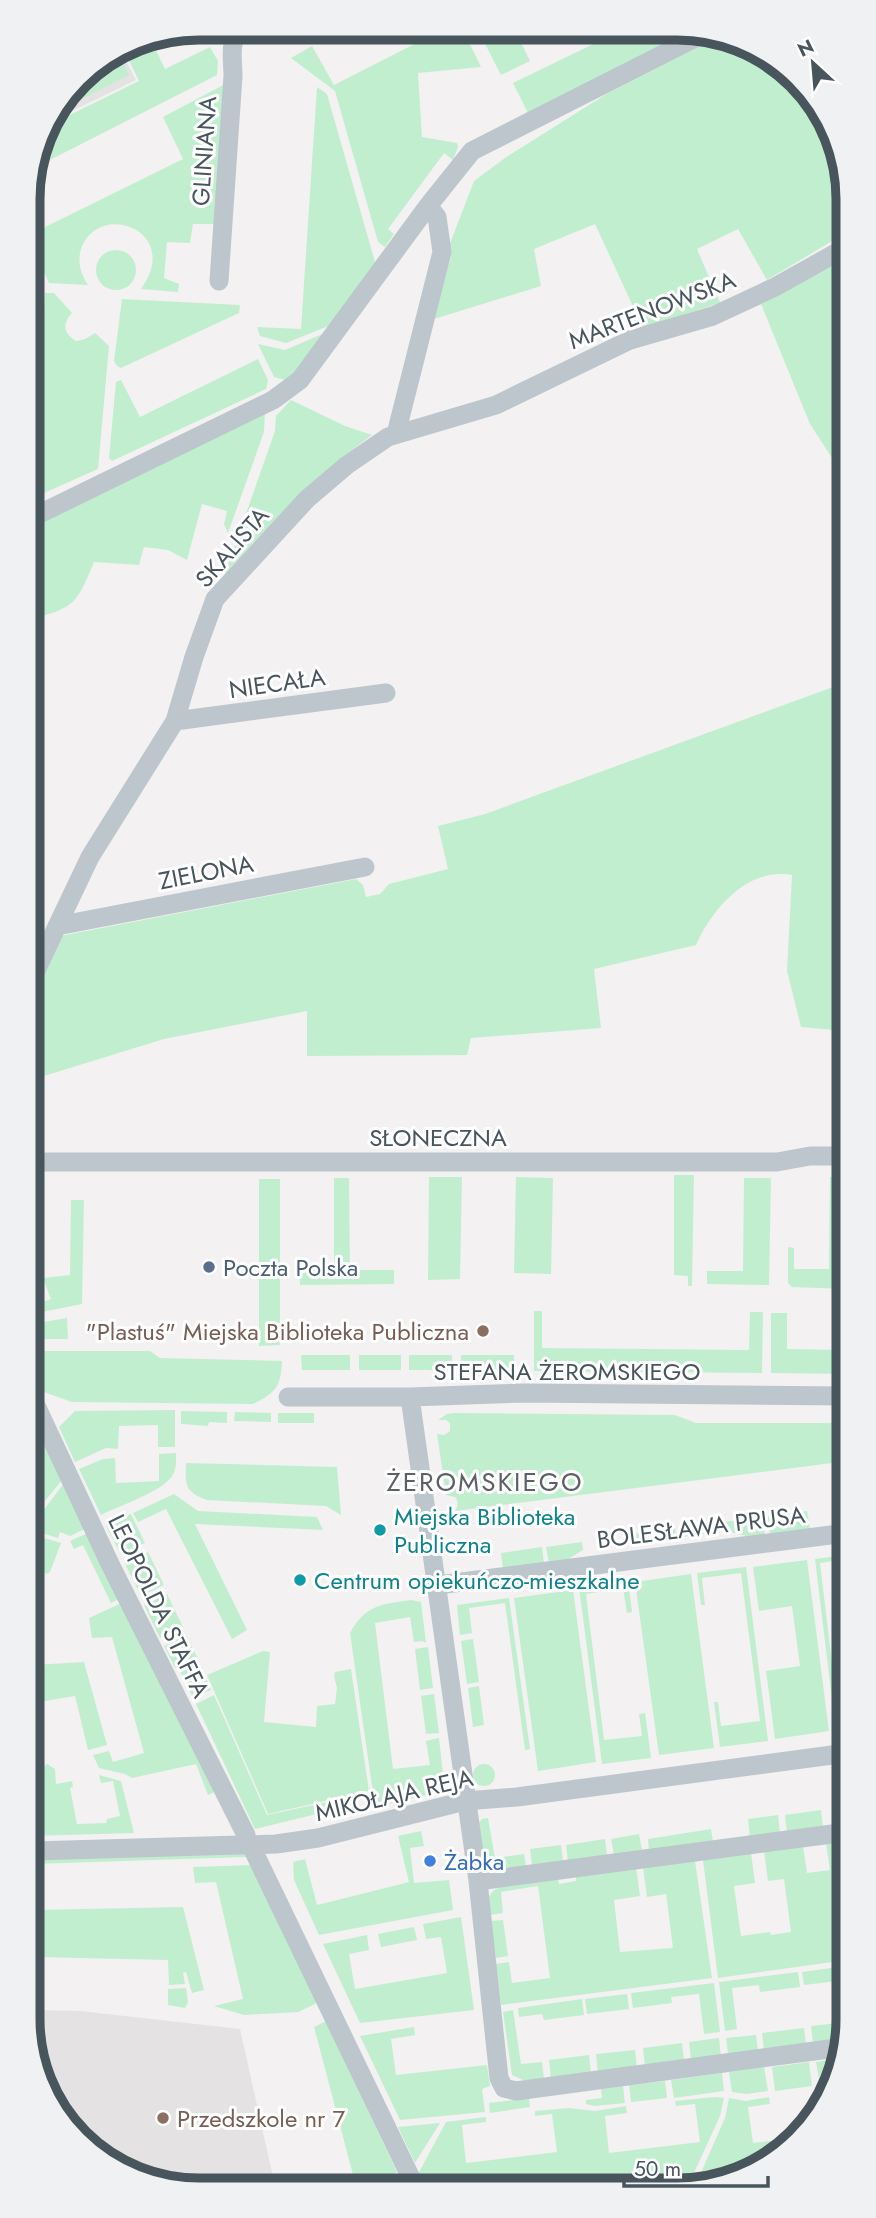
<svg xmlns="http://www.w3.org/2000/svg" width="876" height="2218" font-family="Jost,sans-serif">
  <rect width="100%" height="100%" fill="#f3f1f1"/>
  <path fill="#e4e2e2" d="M120,49l16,31 -91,44 41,-53z
    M34,2010l46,1 160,18 35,157h-110l-87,-46 -25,-45 -19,-66z"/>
  <path fill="#c2eed0" d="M442,30h21l18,37 -63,6 4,64 35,6 1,4 -5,13 -9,-7 -56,76 6,5 -9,13 -7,-5 -43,-151 -44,-33 21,-12 22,39z
    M478,30h37l15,31 -29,14z
    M620,31h44l7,15 -142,69 -16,-32z
    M720,36l78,42 44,77v80l-75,45 -29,-51 -41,20 23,54 -77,25 -48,-104 -61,25 7,37 -107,33c3,-13 4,-27 8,-40 4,-12 13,-19 7,-33l25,-65 31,-23 103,-65z
    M150,38l15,31 45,-22 8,14 -1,14 -183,93 11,-41 94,-46 -16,-33 11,-7z
    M117,51l12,24 -75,38 32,-42z
    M225,84l-10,140h-22l-3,19 -23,-1 -3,36 15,6 -1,8 -37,-3c42,-58 -42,-90 -60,-40 -4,13 0,25 7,36l-39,-2 -20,-43v-5l154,-76 -20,-42z
    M317,87l10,7 48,168 -44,63 -45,18 -26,-7 -3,-9 44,2z
    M96 270a20 20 0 1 1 40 0a20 20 0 1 1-40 0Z
    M843,260v215l-33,-51 -49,-120z
    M45,293h9l18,20c-10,11 -9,20 4,28l9,-2 10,-6 14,13 -11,123 -54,24 -15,-1c0,-24 5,-45 7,-69 5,-44 6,-87 9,-130z
    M122,299l118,6 -1,8 -118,55 -4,-2 -3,-5z
    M327,332l-28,37 -14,11 -11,-3 -16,-33 27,6z
    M258,359l10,21 -2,9 -154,72 -3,-3 7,-76 5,-2 19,37z
    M291,400l54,26 27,9 -35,26 -113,115 51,-145 1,-15z
    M265,411l-1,21 -36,101 -4,-9 3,-13 -25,-7 -15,56 -19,-10 -24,-3 -5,18 -45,-3c-18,44 -20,45 -64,58l-1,-93z
    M844,683l1,332 -9,1 -2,14 -33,-3 -14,-56 5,-96c-44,-8 -79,33 -96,70l-102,24 7,59 -130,10 -4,17 -160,1v-45l-143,28 -133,41v-80l29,-64 296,-57 7,6 3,12 14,-3 9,-10 59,-15 -10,-43 47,-12z
    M674,1175h20l-2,111h-4v-10l-14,-1z
    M429,1177h33l-2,102 -32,1z
    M516,1177l37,1 -2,96 -37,-1z
    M830,1177h15l1,112 -54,-2 -4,-4v-36l6,1v21h35z
    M334,1178h15l1,92h44v14l-94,1 -1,-18 35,-2z
    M744,1178h27l-2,107 -62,-1v-13h36z
    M259,1179h21v166l-21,1z
    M71,1200h13l-2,104 -50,10v-8l19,-7 -8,-21 27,-3z
    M534,1311h8v37l207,2 1,-38h13l-1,61 -228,-2z
    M771,1313h16v36l59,1v24l-75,-1z
    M67,1318l1,21h-36v-15z
    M32,1351h118l10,7 122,3c-1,25 -6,32 -29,43l-181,-2 -31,-11 -9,-32z
    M301,1355h49v15h-48z
    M359,1355h42v15h-42z
    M409,1355h43v15h-43z
    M461,1355h53v14l-53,1z
    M32,1408l31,71 -23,28 -8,-26z
    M175,1410v37h-17v-22l-39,1 -1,23 -12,-1 -31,14 -16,-35 16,-16z
    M181,1411l46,1v11l-18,-1 -1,4 -27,-2z
    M235,1412l36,1v9l-37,-1z
    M278,1413h36v10h-36z
    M453,1413l222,2 21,8h135l4,-6 11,5v18l-13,6v10l7,6 -385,49c3,-5 4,-9 0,-14l-9,-2 -9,-61 7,1 6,-4v-8l-4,-3h-8l9,-6z
    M176,1453c0,8 1,16 -4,23 -9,15 -53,30 -71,39l-22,-46 24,-10 12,-1 1,25 43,-2v-27z
    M186,1463l151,4 4,48 -15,-9 -119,-6c-22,-8 -22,-15 -21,-37z
    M64,1483l23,45 -17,8 -10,-4 -2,6 -26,-8v-14l11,-5z
    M174,1494l24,17 119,6 6,13 -128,-6 52,106 -15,9 -66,-130 -28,13 -5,-9z
    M807,1511l3,18 -40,5 -3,-17z
    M131,1514l14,29 -24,12 -15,-29z
    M762,1517l3,17 -18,2 -22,-5 -2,-9z
    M717,1522l1,10 -36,5 -1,-9z
    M675,1528l1,9 -41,6 -1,-9z
    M90,1532l31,66 -10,5 -28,-58 -9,4 -4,-8z
    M32,1534l29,9 -11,29 -3,2 -12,-5 -3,8z
    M582,1542l1,8 -18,11 -16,2 -3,-16z
    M542,1547l2,17 -41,5 -2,-16z
    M148,1552l16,33 -23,11 -16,-32z
    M846,1555v4l-26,4 18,151 9,-1v17l-11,2 -21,-173z
    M807,1560l22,171 -54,8 -9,-68 34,-5 -8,-60 -33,5 -6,-44z
    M746,1567l22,174 -48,6 -6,-45h4l3,24 39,-5 -19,-148 -39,5 3,27h-4l-4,-32z
    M691,1574l23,174 -55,7 -24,-173z
    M628,1580l4,32 -5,1 -4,-25 -37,6 18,146 38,-4 -3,-22 6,-1 6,45 -49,6 -23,-177z
    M573,1590l23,172 -58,9 -24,-173z
    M167,1594l16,33 -23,11 -16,-33z
    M509,1598l21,151 -5,1 -20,-147 -36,5 3,25 -12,2 -3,-30z
    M411,1600l10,2 5,41 -4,-2 -8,1 -4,-25 -35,6 18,146 37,-4 -4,-24 13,-3 5,46 -10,9 -59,14 -25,-174c15,-28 32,-29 61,-33z
    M124,1602l95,188 -11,5 -12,-31 -64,14 -7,-4 -26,-6 -6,-13 16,-4 4,11 31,-9 -32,-116 -20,1 -3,-20z
    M186,1635l11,22 -22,11 -11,-22z
    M473,1639l6,43 -12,2 -6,-43z
    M428,1647l5,41 -13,2 -5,-41z
    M263,1651l7,1 -6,70 52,5 1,-21 18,-2 2,-16 -3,-12 1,-4 16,-3 18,122 -101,23 -61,-139z
    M84,1662l23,83 -19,5 -13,-54 -42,7v-38z
    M199,1662l12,28 -18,8 -13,-27z
    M479,1686l5,39 -11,2 -5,-39z
    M434,1694l5,39 -13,1 -5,-38z
    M214,1695l53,120 88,-19 3,8 -103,25 -59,-125z
    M473 1775a11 11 0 1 1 22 0a11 11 0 1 1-22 0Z
    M47,1764l8,5 1,15 16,-3 1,6 -3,1 7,36 29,-1 1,-4 13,-3 -7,-35 -12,2 -2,-8 22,6 13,52 -101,3v-59z
    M821,1810l2,18 -36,5 -2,-18z
    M778,1815l2,18 -30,5 -2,-19z
    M488,1818l7,40 29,-4 2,12 -31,3 -12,-6 -6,-38 5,-6z
    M711,1829l2,13 -64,9 -1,-12z
    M421,1831l3,15 -14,2 4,35 35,-3 4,30 -134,25 -25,-55 -1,-18 12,-3 12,46 92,-23 -11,-46z
    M639,1834l3,16 -28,5 -3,-16z
    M605,1839l2,16 -39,6 -2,-16z
    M847,1841v119l-129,18 -15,-118 48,-7 4,30 -21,3 7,50 29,-4 1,3 20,-3 -7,-53 -16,2 -4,-30 39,-5 4,27 23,-3 -4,-27z
    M561,1845l2,16 -31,4 -2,-16z
    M245,1850l1,7 -213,7v-6z
    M695,1861l17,117 -211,27 -5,-41 13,-2 3,21 38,-5 -12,-92 -37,6 2,21 -13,2 -2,-17 5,-7 7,-4 58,-8 1,5 17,-3v-6l60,-8 4,29 -26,4 6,52 53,-4 -7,-54 -19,3 -4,-30z
    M254,1865l62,137 -1,2 -17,8 -54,3 -30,-9 29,-7 -27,-117 -21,1 -2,-16z
    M183,1907l21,83 -12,3 -6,-21 -3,1 2,11 -16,1 -1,-25 -135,-3v-47z
    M461,1917l13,93 -114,13 -37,-79 44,-9 2,15 -20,4 6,35 92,-16 -6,-36 -15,2 -3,-15z
    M503,1920l5,36 -12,2 -6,-37z
    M414,1927l3,13 -36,7 -3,-13z
    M845,1966l1,14 -42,5 -2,-13z
    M798,1972l2,15 -40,5 -1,-7 -27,3 5,41 -12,2 -6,-49z
    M714,1983l6,49 -16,2 -5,-40 -28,3 1,6 -39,5 -2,-15z
    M186,1988l2,14 -3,6 -17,-3v-16z
    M627,1994l2,15 -42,5 -2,-15z
    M582,1999l2,16 -40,5 -2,-6 -23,3 -1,-9z
    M513,2010l8,54 21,-2 2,17 -19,2 -13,-6 -9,-63z
    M326,2021l71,151 -29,14h-12l-42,-159z
    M848,2022l-3,18 -32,4 -2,-18z
    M414,2027l1,8 -24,4 5,36 91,-10 3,21 -8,3 3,23 -85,8 -40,-84z
    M804,2028l2,17 -42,5 -2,-17z
    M756,2035l2,16 -30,3 -2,-16z
    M719,2038l2,19 -30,3 -2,-18z
    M682,2043l2,18 -39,6 -2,-19z
    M635,2050l2,18 -39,4 -2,-18z
    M589,2055l2,18 -40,6 -2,-19z
    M841,2058l-6,24 -15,3 -4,-23z
    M809,2062l3,24 -37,5 -3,-24z
    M764,2067l4,24 -21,3 -15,-2 -3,-20z
    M722,2073l2,18 -50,7 -3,-18z
    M665,2081l2,17 -36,4 -2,-17z
    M623,2086l2,17 -30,3 -9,-2v-4l16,-2 -1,-9z
    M715,2097l9,1 -4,18 -31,68 -266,2 -5,-12 28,-52 40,-5v5l-24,3 4,38 91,-11 -5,-38 -17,2v-5l34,-3 26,3 31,-5 1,7 -22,3 4,37 91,-11 -5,-38 -19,2 -1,-5z
    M769,2097l1,7 -22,3 5,36 42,-5 -74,46h-25l29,-66 4,-20 17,3z
    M529,2098l1,9 -40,6 -1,-10z
    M440,2123l-25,40 -17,-36z"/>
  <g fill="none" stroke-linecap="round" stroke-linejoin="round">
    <path stroke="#bdc6cc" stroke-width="19" d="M219,281l14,-205c0,-17 -5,-36 9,-48
      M396,434l46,-182 -5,-35 -9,-11
      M29,519l244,-119 27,-20 128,-174 44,-55 237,-120
      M175,721l211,-28
      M57,926l308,-59
      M31,981l59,-124 85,-136 19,-64 21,-58 92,-100 40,-34 41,-28 108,-32 134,-65 83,-24 62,-29 68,-38
      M31,1162h746l33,-6h35
      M32,1397l78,167 136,271
      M288,1397h122l114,-4 322,3
      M410,1397l68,484 21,197 5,10 12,3 328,-44
      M438,1585l408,-52
      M33,1851l243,-7 42,-6 147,-37 52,-4 330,-44
      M254,1852l157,326
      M478,1881l369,-49"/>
  </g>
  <circle fill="#5c6f8a" stroke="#fff" stroke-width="2.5" cx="209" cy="1267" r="7"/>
  <g fill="#8d6e63" stroke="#fff" stroke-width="2.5">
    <circle cx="483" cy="1331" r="7"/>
    <circle cx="163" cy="2118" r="7"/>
  </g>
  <g fill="#0f9aa8" stroke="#fff" stroke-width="2.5">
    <circle cx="380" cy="1530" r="7"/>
    <circle cx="300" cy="1580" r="7"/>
  </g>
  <circle fill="#3f7fe0" stroke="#fff" stroke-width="2.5" cx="430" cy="1861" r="7"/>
  <g text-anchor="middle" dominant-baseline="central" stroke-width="6" stroke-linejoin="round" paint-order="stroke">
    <g font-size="24" fill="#49555d" stroke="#fff">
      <text transform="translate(204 151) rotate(-86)">GLINIANA</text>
      <text transform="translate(652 310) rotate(-21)">MARTENOWSKA</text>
      <text transform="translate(232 547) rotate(-49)">SKALISTA</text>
      <text transform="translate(277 683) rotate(-8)">NIECAŁA</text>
      <text transform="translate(206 872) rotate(-11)">ZIELONA</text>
      <text x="438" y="1137">SŁONECZNA</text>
      <text x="567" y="1371">STEFANA ŻEROMSKIEGO</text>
      <text transform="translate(701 1527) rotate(-7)">BOLESŁAWA PRUSA</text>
      <text transform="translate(159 1606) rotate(64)">LEOPOLDA STAFFA</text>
      <text transform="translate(394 1795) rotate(-13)">MIKOŁAJA REJA</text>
    </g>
    <g font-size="24" fill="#4e5e75" stroke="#fff" text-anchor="start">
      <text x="223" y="1267">Poczta Polska</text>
    </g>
    <g font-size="24" fill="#785e54" stroke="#fff" text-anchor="end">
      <text x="469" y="1331">"Plastuś" Miejska Biblioteka Publiczna</text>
      <text x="177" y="2118" text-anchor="start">Przedszkole nr 7</text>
    </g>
    <g font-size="24" fill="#0d838f" stroke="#fff" text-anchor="start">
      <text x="394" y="1516">Miejska Biblioteka<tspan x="394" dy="28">Publiczna</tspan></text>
      <text x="314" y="1580">Centrum opiekuńczo-mieszkalne</text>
    </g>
    <g font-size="24" fill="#366cbe" stroke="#fff" text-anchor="start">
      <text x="444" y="1861">Żabka</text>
    </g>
    <g font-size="26" letter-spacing="2" fill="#5d6165" stroke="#fff">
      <text x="485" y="1482">ŻEROMSKIEGO</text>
    </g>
  </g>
  <path d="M0 0H876V2218H0ZM199 40H677A159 159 0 0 1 836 199V2019A159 159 0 0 1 677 2178H199A159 159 0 0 1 40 2019V199A159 159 0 0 1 199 40Z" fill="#f0f1f2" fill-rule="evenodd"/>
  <path fill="none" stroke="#49555d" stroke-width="9" d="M199 40H677A159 159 0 0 1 836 199V2019A159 159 0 0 1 677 2178H199A159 159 0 0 1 40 2019V199A159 159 0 0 1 199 40Z"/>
  <g transform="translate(813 63) rotate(334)" stroke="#ffffff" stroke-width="5" paint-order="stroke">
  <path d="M0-5L12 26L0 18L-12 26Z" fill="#49555d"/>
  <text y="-10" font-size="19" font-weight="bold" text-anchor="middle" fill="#49555d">N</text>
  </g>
  <path d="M624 2176v10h144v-10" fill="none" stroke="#49555d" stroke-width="3.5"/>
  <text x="634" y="2176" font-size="21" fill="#49555d" stroke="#ffffff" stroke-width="5" paint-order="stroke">50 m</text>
</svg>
